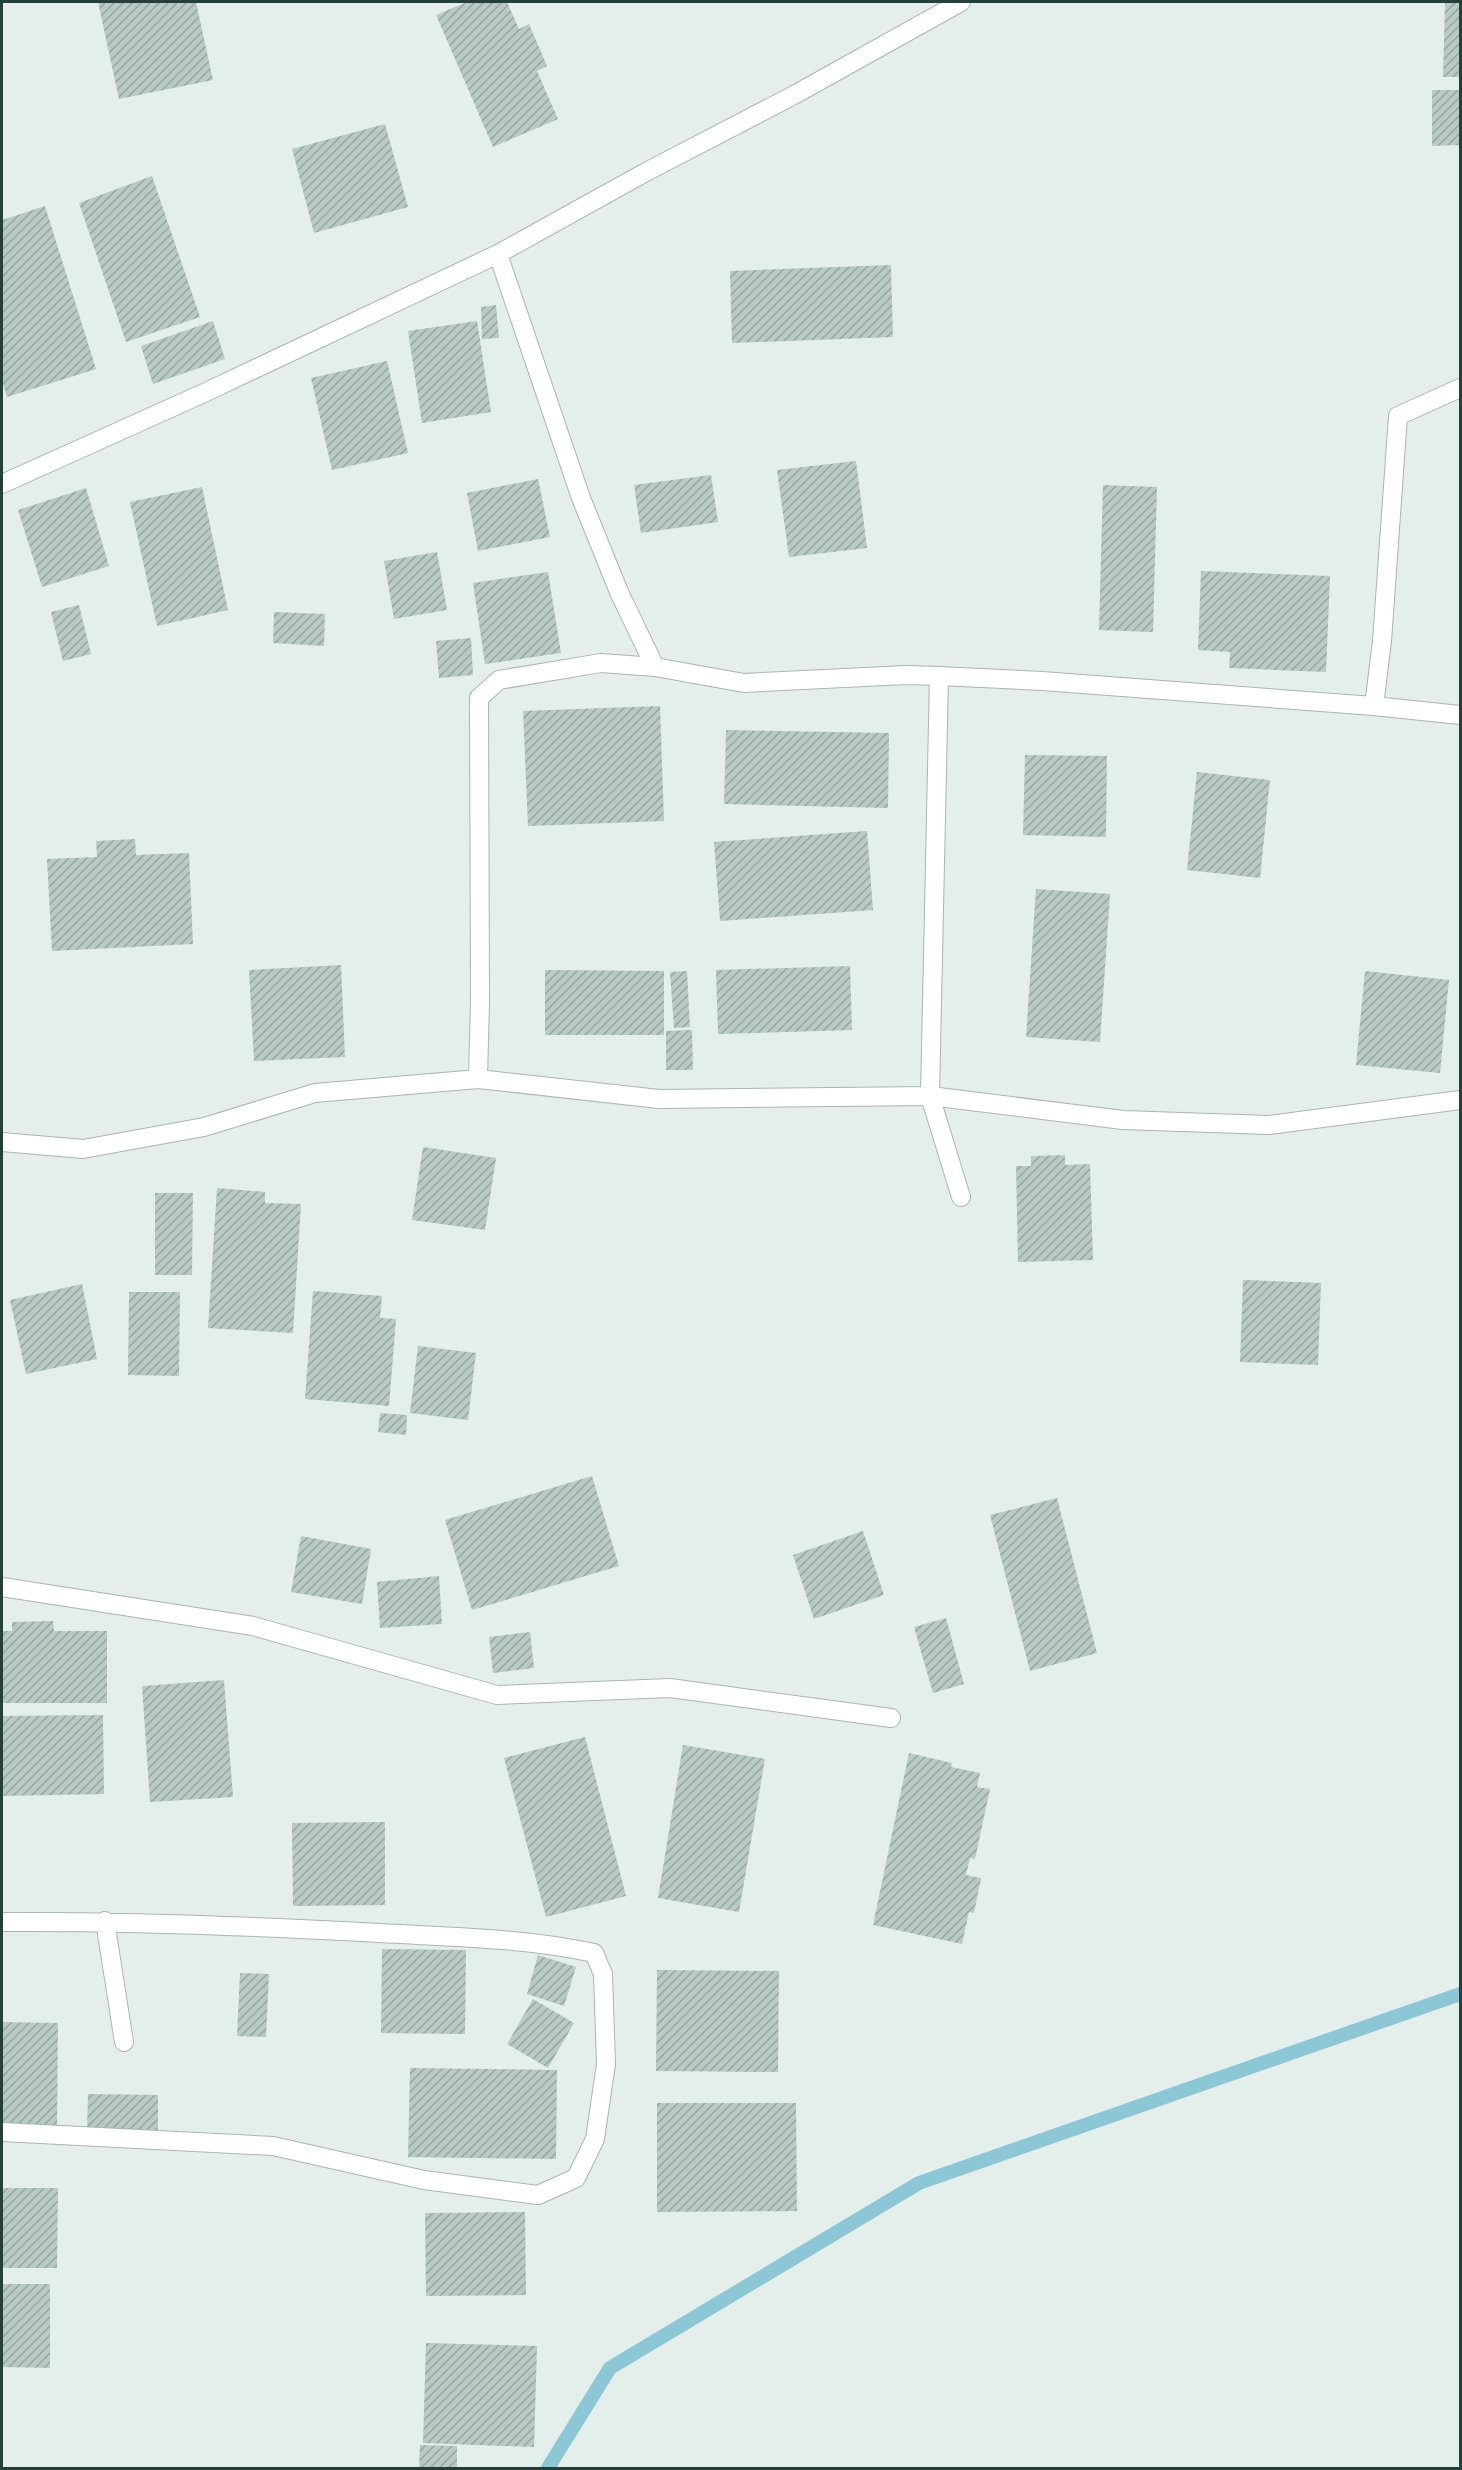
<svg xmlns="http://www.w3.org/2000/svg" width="1462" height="2470" font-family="Poppins,sans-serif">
  <defs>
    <pattern id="building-hatch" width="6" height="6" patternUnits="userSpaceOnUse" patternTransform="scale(1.5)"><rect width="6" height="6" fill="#b9c9c3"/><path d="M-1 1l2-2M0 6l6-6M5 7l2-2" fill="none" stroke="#96a59f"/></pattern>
  </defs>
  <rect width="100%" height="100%" fill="#e4eeea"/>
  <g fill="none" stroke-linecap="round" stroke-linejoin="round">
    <path stroke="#8bc7d4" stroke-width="14" d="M548,2468l62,-100 309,-185 541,-189"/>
  </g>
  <path fill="url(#building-hatch)" d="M98,2h98l17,78 -94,19z
    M467,2h40l12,27 10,-5 18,42 -10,5 21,48 -65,28 -57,-132z
    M1445,2h15v75h-17z
    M1432,90h28v55l-28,1z
    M385,124l23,83 -94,26 -22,-84z
    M152,176l48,141 -74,25 -47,-139z
    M45,206l51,163 -89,28 -5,-16v-161z
    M891,265l2,72 -161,6 -2,-72z
    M496,305l3,33 -17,1 -1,-32z
    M213,321l12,38 -72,25 -12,-38z
    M477,321l14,91 -69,11 -14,-92z
    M387,361l21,92 -76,17 -21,-92z
    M856,461l11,87 -78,9 -12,-87z
    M711,475l7,47 -77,11 -7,-48z
    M538,479l12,58 -72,14 -11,-58z
    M1103,485l54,2 -4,145 -54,-2z
    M202,487l26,123 -71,16 -27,-124z
    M86,488l23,78 -67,21 -24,-77z
    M437,552l10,58 -53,9 -10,-58z
    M1201,571l129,5 -4,96 -97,-4 1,-16 -32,-2z
    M548,572l13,81 -76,11 -12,-81z
    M79,605l12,49 -28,7 -12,-49z
    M274,612l51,2 -1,32 -51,-3z
    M471,638l2,37 -34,3 -3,-37z
    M660,706l4,115 -136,5 -5,-115z
    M726,730l163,3 -1,75 -164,-4z
    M1025,755l82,1 -1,81 -83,-2z
    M1197,772l73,8 -10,98 -73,-8z
    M867,831l6,79 -153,11 -6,-79z
    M135,839l1,16 53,-2 4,91 -141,7 -5,-92 50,-2 -1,-16z
    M1036,889l74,5 -10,148 -74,-5z
    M341,965l4,92 -91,4 -5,-91z
    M850,966l2,64 -134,4 -2,-64z
    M545,970l119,1v64h-119z
    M687,971l3,56 -16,1 -4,-56z
    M1365,971l84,9 -9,93 -84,-8z
    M692,1030l1,40h-27v-39z
    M423,1147l73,11 -11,72 -73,-10z
    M1065,1155v10l25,-1 3,96 -75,2 -2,-96h15v-10z
    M217,1188l48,4v11l36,1 -8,129 -85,-5z
    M155,1193h38l-1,82h-37z
    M1243,1280l78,3 -3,82 -78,-3z
    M82,1284l15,75 -71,15 -16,-74z
    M313,1291l69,5 -2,22 16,1 -7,87 -84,-7z
    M129,1292h51l-1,84 -51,-1z
    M418,1346l58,7 -8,67 -58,-7z
    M380,1413l27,2 -1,20 -28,-3z
    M592,1476l27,90 -147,44 -27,-90z
    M1057,1498l40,155 -67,18 -40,-156z
    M863,1531l21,64 -70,24 -21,-64z
    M301,1536l70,13 -9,55 -71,-12z
    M439,1576l3,48 -62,4 -3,-46z
    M946,1618l18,66 -31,9 -19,-66z
    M53,1621l1,10h53v72h-105v-72h10v-9z
    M530,1632l4,36 -41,5 -4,-36z
    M224,1680l9,117 -83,5 -8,-116z
    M103,1715l1,79 -102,2v-80z
    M585,1737l41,159 -80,21 -42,-159z
    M683,1745l82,14 -26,153 -81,-14z
    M909,1753l43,10 -1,4 29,6 -3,14 13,2 -15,70 -5,-1 -4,17 15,3 -7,35 -5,-1 -7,32 -89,-19z
    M385,1822v83l-92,1 -1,-83z
    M382,1949l84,1 -1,84 -84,-1z
    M538,1955l38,12 -12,39 -37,-12z
    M657,1970l122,1 -1,101 -122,-1z
    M240,1973l29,1 -3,63 -29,-1z
    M533,1999l41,24 -26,45 -41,-24z
    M2,2022l56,1 -1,106 -55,-1z
    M410,2068l147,2 -1,89 -148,-2z
    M88,2094l70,1v35l-71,1z
    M657,2103h139l1,108 -140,1z
    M2,2188h56l-1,80h-55z
    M525,2212l1,83 -100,1 -1,-83z
    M2,2284h48v84l-48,-1z
    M426,2343l111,3 -3,101 -111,-4z
    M420,2445l37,1v22h-38z"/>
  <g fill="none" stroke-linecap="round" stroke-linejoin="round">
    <g stroke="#a6b7b2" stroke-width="20">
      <path id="minor" d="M498,254l83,244 38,94 36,75 89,16 162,-8 33,1 103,5 332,25 8,-65 16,-225 62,-28
        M2,484l202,-91 294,-139 148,-82 148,-77 167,-93
        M939,676l-9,420 31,101
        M1374,706l86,9
        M478,1079l181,20 271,-3 193,24 146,5 191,-25
        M2,1142l81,7 121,-22 111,-34 163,-14 2,-78 -1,-303 20,-18 102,-17 54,4
        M2,1587l251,39 244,69 173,-7 221,30
        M105,1921l19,121
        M2,1922c126,-1 252,4 378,11 72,4 144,5 214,20l9,21 3,90 -11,75 -19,39 -38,17 -114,-15 -151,-34 -271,-14"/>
    </g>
    <use href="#minor" stroke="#fff" stroke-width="18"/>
  </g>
  <rect width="1462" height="2470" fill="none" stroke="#23413a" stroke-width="6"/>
</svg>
